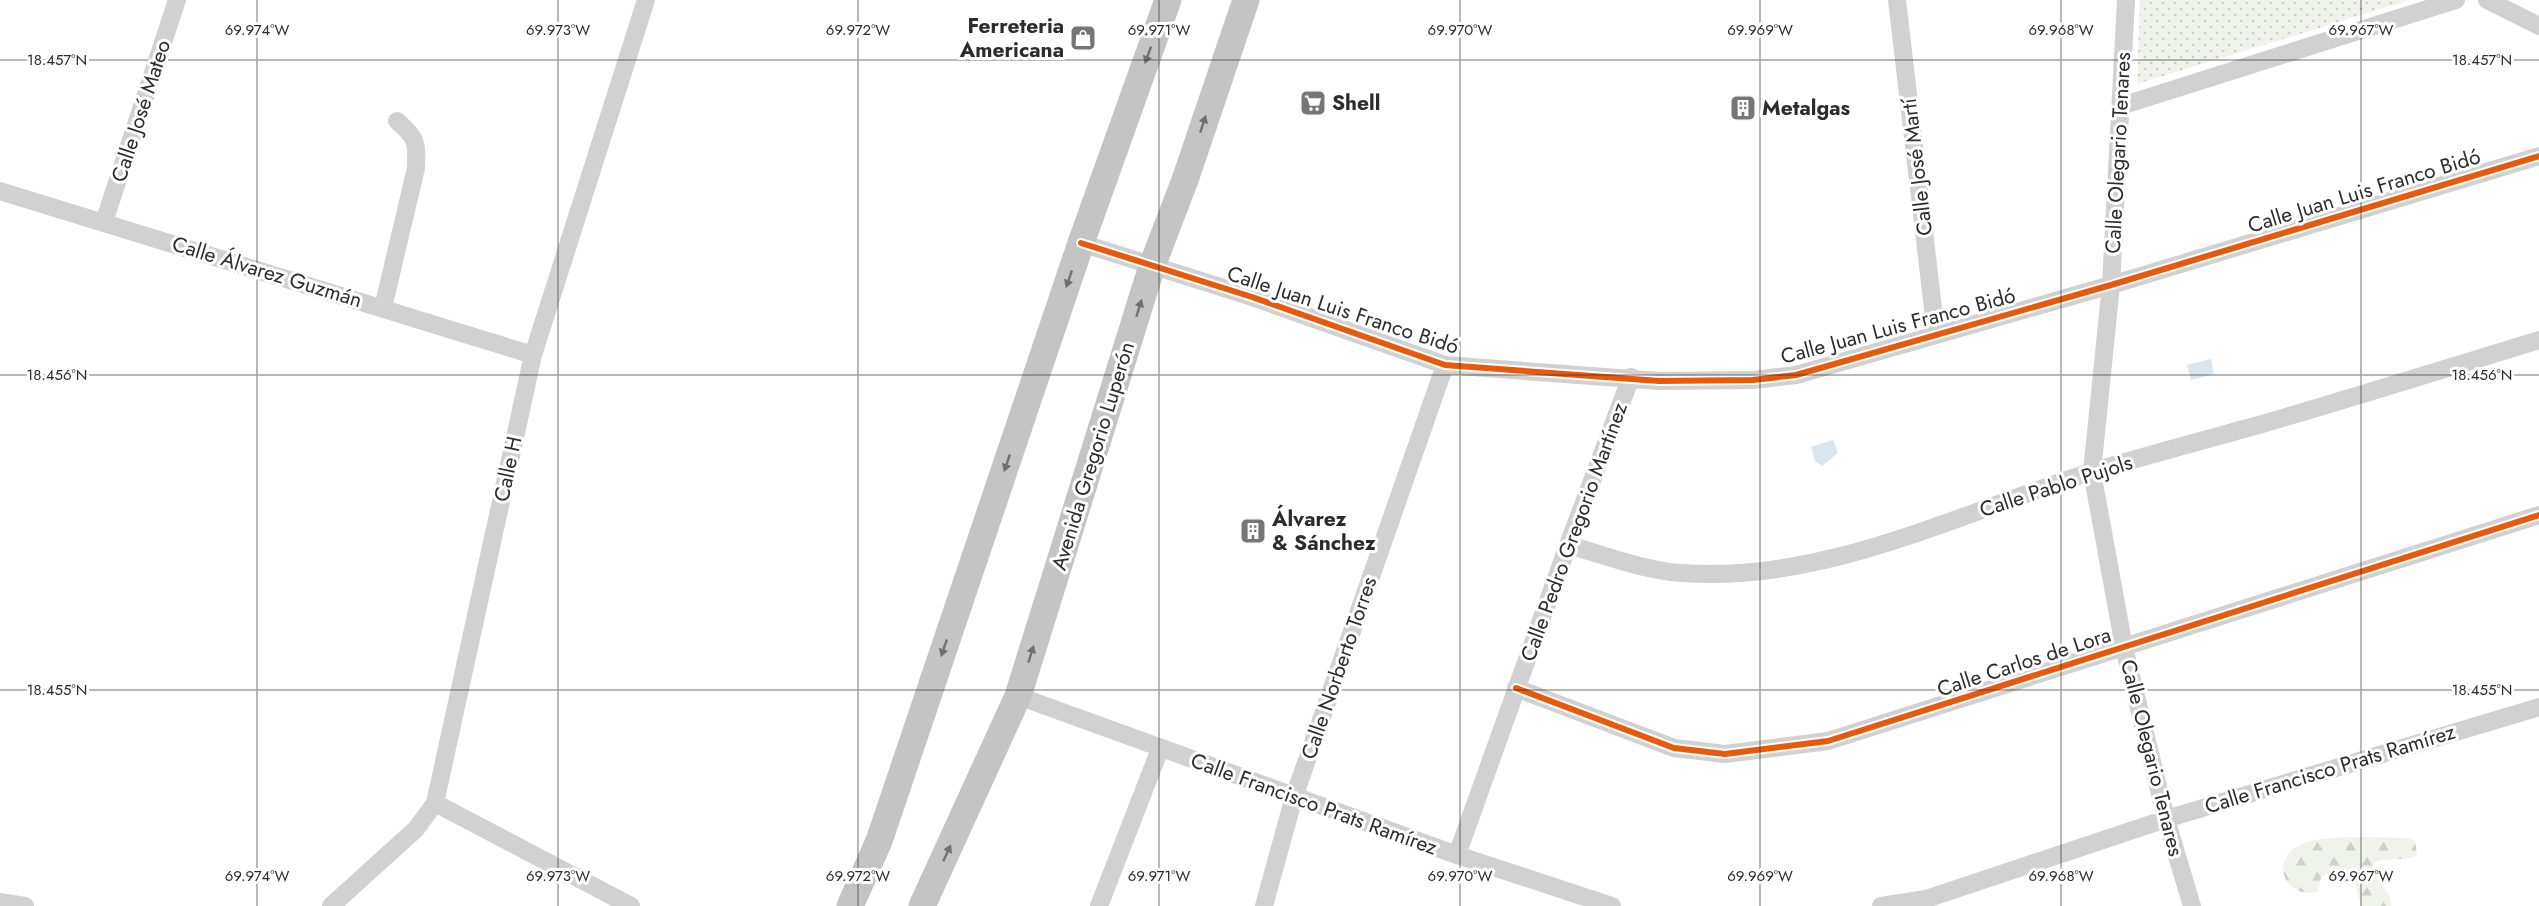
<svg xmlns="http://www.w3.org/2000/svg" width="2539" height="906" font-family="Jost,sans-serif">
  <defs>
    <pattern id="forest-firs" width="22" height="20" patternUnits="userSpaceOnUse" patternTransform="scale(1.5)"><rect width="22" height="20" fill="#f0f3eb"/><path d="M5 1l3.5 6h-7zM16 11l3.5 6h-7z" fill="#ced0ca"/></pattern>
    <pattern id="park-dots" width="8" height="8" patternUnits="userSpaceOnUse" patternTransform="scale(1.5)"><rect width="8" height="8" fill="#f0f3eb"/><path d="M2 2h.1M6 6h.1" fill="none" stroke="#ced0ca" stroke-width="1.8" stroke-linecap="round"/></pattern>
  </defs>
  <rect width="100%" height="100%" fill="#fff"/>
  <path fill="url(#forest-firs)" d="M2408,838l7,3 2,14c-13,7 -28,2 -42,7l-3,6c5,15 20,22 19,38h-30l-6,-24 -5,-6 -23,-3 -6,4 -3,14c-27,11 -52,-27 -20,-45 23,-13 82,-8 110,-8z"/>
  <path fill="url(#park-dots)" d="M2140,0h270l-273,84z"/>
  <path fill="#d8e7ef" d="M2211,359l3,15 -23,6 -4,-15z
    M1833,440l5,13 -16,13 -7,-5 -4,-14z"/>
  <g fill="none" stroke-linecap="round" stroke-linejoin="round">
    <path stroke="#d1d1d1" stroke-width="18" d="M1897,0l39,334
      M2126,0l-15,285 -19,187 32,175 42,172 26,87
      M2487,0l52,26
      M2121,106l335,-106
      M0,191l533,164
      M104,222l73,-222
      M1081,243l171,54 193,68 214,16 94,-1 43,-5 315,-90 428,-129
      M383,308l33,-140c1,-26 1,-30 -19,-47
      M1568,545c37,10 74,25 113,28 142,11 278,-60 410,-101 57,-17 114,-32 171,-48 93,-27 185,-56 277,-84
      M1516,688l158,60 51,6 103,-13 711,-226
      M1018,696l439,159 155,51
      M435,803l196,103
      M1457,855l111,-310 63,-168
      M0,902l25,4
      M331,906l85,-77 19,-26 98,-448 113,-355
      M1099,906l61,-157
      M1264,906l30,-109 151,-432
      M1881,906l45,-7 240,-80 373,-112"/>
    <path stroke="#c4c4c4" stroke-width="27" d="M850,906l29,-65 202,-598 87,-243
      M922,906l96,-210 134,-430 33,-86 61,-180"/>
    <g stroke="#fff" stroke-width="10">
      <path id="cycleway" d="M1081,243l171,54 193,68 214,16 94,-1 43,-5 315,-90 428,-129
        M1516,688l158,60 51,6 103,-13 711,-226"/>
    </g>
    <use href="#cycleway" stroke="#e8590c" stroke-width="6"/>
  </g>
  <defs><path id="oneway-solid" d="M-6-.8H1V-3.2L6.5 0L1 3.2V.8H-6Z" transform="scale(1.5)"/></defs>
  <g fill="#707070">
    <use href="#oneway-solid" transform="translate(1148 55) rotate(110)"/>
    <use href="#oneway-solid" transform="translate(1203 124) rotate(-72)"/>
    <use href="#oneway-solid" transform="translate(1069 279) rotate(109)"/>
    <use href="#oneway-solid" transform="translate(1139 308) rotate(-73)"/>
    <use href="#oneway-solid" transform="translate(1007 463) rotate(109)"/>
    <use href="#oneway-solid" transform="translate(944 648) rotate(109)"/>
    <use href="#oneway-solid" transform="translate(1031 654) rotate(-73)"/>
    <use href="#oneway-solid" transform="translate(947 853) rotate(-65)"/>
  </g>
  <path fill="none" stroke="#2c2c2c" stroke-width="1.5" stroke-opacity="0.45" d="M257,0v906M558,0v906M858,0v906M1159,0v906M1460,0v906M1760,0v906M2061,0v906M2361,0v906M0,60h2539M0,375h2539M0,690h2539"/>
  <defs>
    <g id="shop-square" transform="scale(1.35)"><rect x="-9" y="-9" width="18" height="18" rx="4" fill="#767676" stroke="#fff"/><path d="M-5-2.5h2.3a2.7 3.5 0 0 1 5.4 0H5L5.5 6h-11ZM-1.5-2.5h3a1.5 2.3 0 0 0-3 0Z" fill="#fff"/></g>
    <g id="supermarket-square" transform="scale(1.35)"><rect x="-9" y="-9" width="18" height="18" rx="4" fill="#767676" stroke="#fff"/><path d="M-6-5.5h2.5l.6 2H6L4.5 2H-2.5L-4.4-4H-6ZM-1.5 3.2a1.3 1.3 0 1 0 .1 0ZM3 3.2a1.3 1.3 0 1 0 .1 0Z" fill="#fff"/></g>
    <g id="building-square" transform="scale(1.35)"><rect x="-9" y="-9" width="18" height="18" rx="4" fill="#767676" stroke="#fff"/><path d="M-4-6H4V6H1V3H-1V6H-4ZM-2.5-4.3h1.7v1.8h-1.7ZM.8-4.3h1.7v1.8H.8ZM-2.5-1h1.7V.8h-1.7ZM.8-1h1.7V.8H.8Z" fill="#fff"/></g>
  </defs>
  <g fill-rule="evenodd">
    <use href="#shop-square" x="1083" y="38"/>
    <use href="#supermarket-square" x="1313" y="103"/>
    <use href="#building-square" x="1743" y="108"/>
    <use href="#building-square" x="1253" y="531"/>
  </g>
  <g text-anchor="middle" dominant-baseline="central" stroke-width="6" stroke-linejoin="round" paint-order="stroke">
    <g font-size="21" font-weight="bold" fill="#2c2c2c" stroke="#fff" text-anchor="start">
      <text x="1064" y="26" text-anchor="end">Ferreteria<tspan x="1064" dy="24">Americana</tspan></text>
      <text x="1332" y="103">Shell</text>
      <text x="1762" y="108">Metalgas</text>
      <text x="1272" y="519">Álvarez<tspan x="1272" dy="24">&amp; Sánchez</tspan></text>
    </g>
    <g font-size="21" fill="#2c2c2c" stroke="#fff">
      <text transform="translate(141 111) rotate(-72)">Calle José Mateo</text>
      <text transform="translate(2118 153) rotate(-87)">Calle Olegario Tenares</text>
      <text transform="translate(1917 167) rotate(-97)">Calle José Martí</text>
      <text transform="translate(2364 191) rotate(-17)">Calle Juan Luis Franco Bidó</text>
      <text transform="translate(267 272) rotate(17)">Calle Álvarez Guzmán</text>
      <text transform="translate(1343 310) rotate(18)">Calle Juan Luis Franco Bidó</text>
      <text transform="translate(1898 326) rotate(-15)">Calle Juan Luis Franco Bidó</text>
      <text transform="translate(1093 456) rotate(-73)">Avenida Gregorio Luperón</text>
      <text transform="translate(508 469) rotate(-78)">Calle H</text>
      <text transform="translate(2056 486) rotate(-18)">Calle Pablo Pujols</text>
      <text transform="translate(1574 532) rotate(-70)">Calle Pedro Gregorio Martínez</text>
      <text transform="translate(2024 662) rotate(-18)">Calle Carlos de Lora</text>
      <text transform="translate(1339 668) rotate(-71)">Calle Norberto Torres</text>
      <text transform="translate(2152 758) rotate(76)">Calle Olegario Tenares</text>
      <text transform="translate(2330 769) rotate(-17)">Calle Francisco Prats Ramírez</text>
      <text transform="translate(1314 804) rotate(20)">Calle Francisco Prats Ramírez</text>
    </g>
  </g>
  <g font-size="15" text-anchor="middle" fill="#2c2c2c" stroke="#fff" stroke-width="6" stroke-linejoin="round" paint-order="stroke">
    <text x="257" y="35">69.974°W</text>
    <text x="558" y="35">69.973°W</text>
    <text x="858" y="35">69.972°W</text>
    <text x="1159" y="35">69.971°W</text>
    <text x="1460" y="35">69.970°W</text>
    <text x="1760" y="35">69.969°W</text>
    <text x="2061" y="35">69.968°W</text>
    <text x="2361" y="35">69.967°W</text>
    <text x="57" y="65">18.457°N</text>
    <text x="2482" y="65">18.457°N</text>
    <text x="57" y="380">18.456°N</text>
    <text x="2482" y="380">18.456°N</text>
    <text x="57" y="695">18.455°N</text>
    <text x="2482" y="695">18.455°N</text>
    <text x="257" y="881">69.974°W</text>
    <text x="558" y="881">69.973°W</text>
    <text x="858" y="881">69.972°W</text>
    <text x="1159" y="881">69.971°W</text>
    <text x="1460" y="881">69.970°W</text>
    <text x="1760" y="881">69.969°W</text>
    <text x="2061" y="881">69.968°W</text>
    <text x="2361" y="881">69.967°W</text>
  </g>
</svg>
